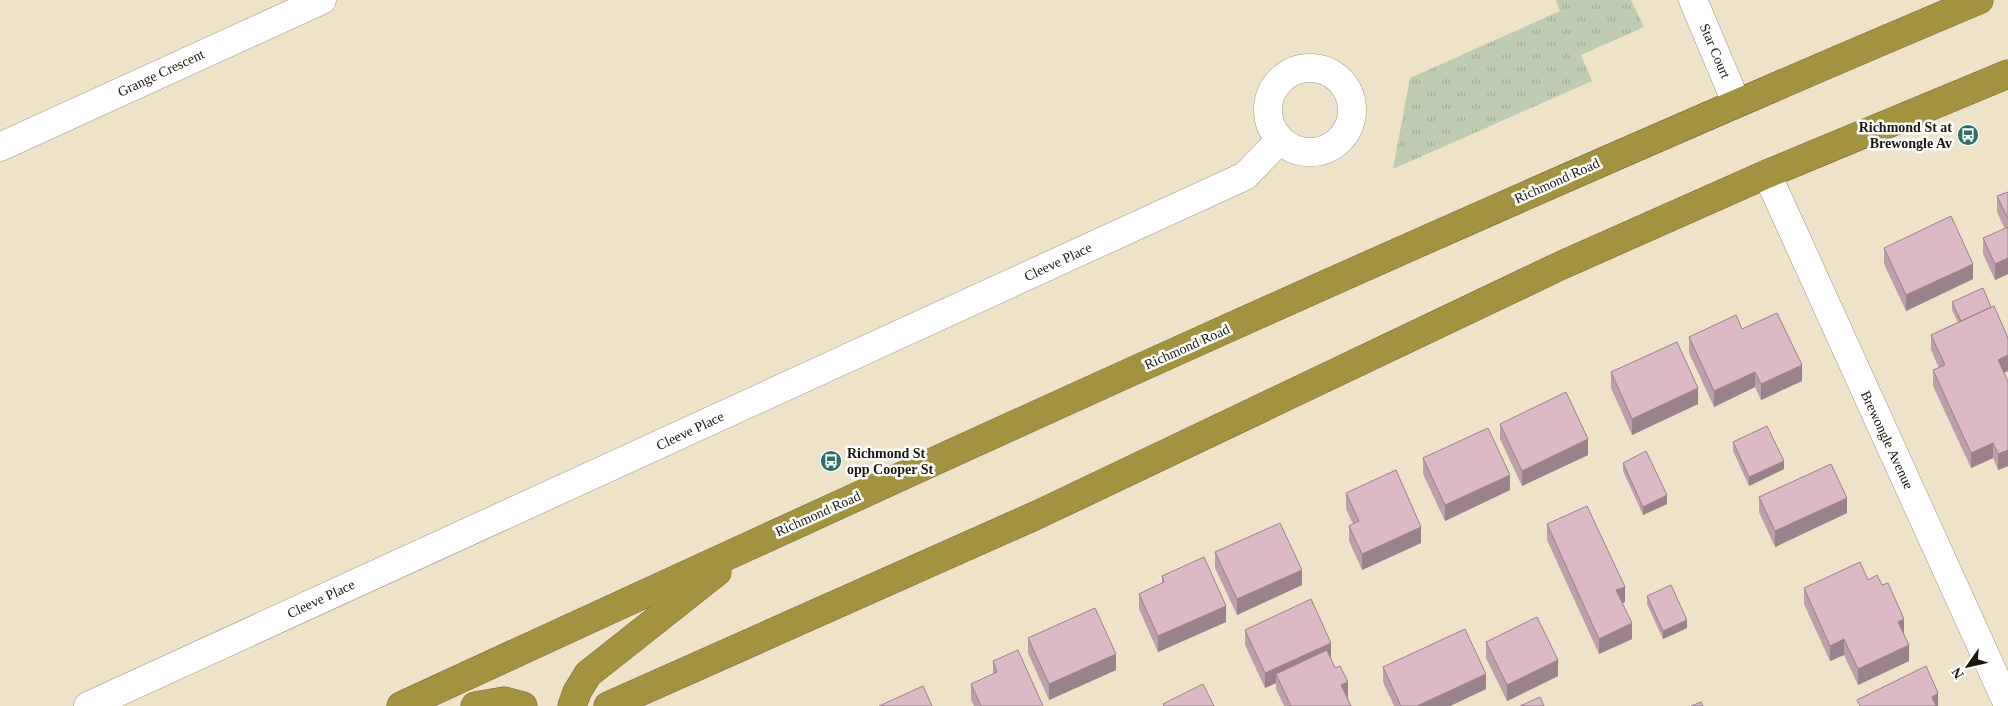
<svg xmlns="http://www.w3.org/2000/svg" width="2008" height="706" font-family="Georgia,serif">
  <defs>
    <pattern id="grass-tufts" width="24" height="20" patternUnits="userSpaceOnUse" patternTransform="scale(1.25)"><rect width="24" height="20" fill="#bfccb2"/><path d="M3 7l-1-3M5 7V3M7 7l1-3M15 17l-1-3M17 17v-4M19 17l1-3" fill="none" stroke="#a4ae98"/></pattern>
  </defs>
  <rect width="100%" height="100%" fill="#eee2c9"/>
  <path fill="url(#grass-tufts)" d="M1556,0h75l13,27 -63,28 11,26 -199,88 17,-91 150,-67z"/>
  <g fill="none" stroke-linecap="round" stroke-linejoin="round">
    <g stroke="#a1967f" stroke-width="29">
      <path id="minor" d="M1693,0l43,102
        M1268 110a42 42 0 1 1 84 0a42 42 0 1 1-84 0Z
        M0,147l322,-147
        M1767,174l241,531
        M88,706l1157,-530 35,-36"/>
    </g>
    <g stroke="#73682f" stroke-width="29">
      <path id="highway" d="M401,706c523,-241 1047,-482 1578,-706
        M475,706l29,-5 19,5
        M572,706l5,-14 11,-18 129,-102
        M608,706l429,-191 525,-250 205,-91 241,-100"/>
    </g>
    <use href="#minor" stroke="#fff" stroke-width="28"/>
    <use href="#highway" stroke="#a29341" stroke-width="28"/>
  </g>
  <path fill="#bca0a9" d="M2008,192v82l-13,6 -12,-26v-16l22,-9 -8,-17v-16z
    M1884,248l89,31 -67,32 -22,-47z
    M1952,302l39,5 17,31v33l-4,2 4,8v85l-10,4 -5,-12 -22,10 -38,-82v-16l6,-2 -8,-18v-15l27,-13 -6,-12z
    M1742,329l60,52 -41,19 -6,-13 -41,20 -25,-54v-16z
    M1611,372l87,32 -66,31 -21,-47z
    M1500,424l88,31 -66,31 -22,-47z
    M1733,442l51,27 -35,17 -16,-35z
    M1423,458l87,32 -65,31 -22,-47z
    M1623,463l44,41 -24,11 -20,-44z
    M1346,493l75,50 -59,27 -13,-29v-15l4,-2 -7,-15z
    M1759,497l88,16 -72,34 -16,-35z
    M1547,524l78,78 -3,1 10,36 -33,15 -52,-114z
    M1215,552l87,33 -65,30 -22,-47z
    M1162,576l64,46 -68,30 -19,-43v-15l23,-11z
    M1868,580l36,55 5,26 -51,24 -14,-30 -14,6 -26,-57v-16z
    M1647,596l40,32 -24,11 -16,-35z
    M1245,630l86,28 20,48h-67l-8,-17v-6l-11,5 -20,-43z
    M1028,638l88,32 -67,30 -21,-47z
    M1486,642l72,34 -51,25 -21,-43z
    M993,661l50,45h-69l-3,-6v-16l22,-10z
    M1383,667l103,22 -36,17h-56l-11,-24z"/>
  <path fill="#99828a" d="M2008,258v16l-13,6v-16z
    M1973,264v15l-67,32v-16z
    M2008,355v16l-10,4v-15z
    M1802,365v16l-41,19v-16z
    M1755,372v15l-41,20v-16z
    M1698,388v16l-66,31v-16z
    M1588,439v16l-66,31v-15z
    M1993,443v15l-22,10v-15z
    M2008,450v16l-10,4v-16z
    M1784,461v8l-35,17v-9z
    M1510,475v15l-65,31v-16z
    M1667,495v9l-24,11v-8z
    M1847,498v15l-72,34v-16z
    M1421,527v16l-59,27v-16z
    M1302,570v15l-65,30v-16z
    M1625,587v15l-9,4v-16z
    M1226,606v16l-68,30v-16z
    M1904,619v16l-6,3v-16z
    M1687,620v8l-24,11v-8z
    M1632,623v16l-33,15v-15z
    M1844,639v16l-14,6v-15z
    M1331,643v15l-55,16v9l-11,5v-15z
    M1909,645v16l-51,24v-16z
    M1116,654v16l-67,30v-16z
    M1558,660v16l-51,25v-16z
    M1486,674v15l-36,17h-33z
    M1348,682v16l-7,-13z
    M1938,693v13h-6v-9z"/>
  <path fill="#dbbac5" stroke="#99828a" d="M2008,192v27l-11,-23z
    M1951,216l22,48 -67,31 -22,-47z
    M2008,227v31l-13,6 -12,-26z
    M1983,288l8,19 -30,14 -9,-19z
    M1994,306l14,32v17l-10,5 10,21v69l-10,4 -5,-11 -22,10 -38,-83 12,-5 -14,-30z
    M1777,313l25,52 -41,19 -6,-12 -41,19 -25,-54 47,-22 6,14z
    M1677,342l21,46 -66,31 -21,-47z
    M1566,392l22,47 -66,32 -22,-47z
    M1767,426l17,35 -35,16 -16,-35z
    M1488,428l22,47 -65,30 -22,-47z
    M1646,451l21,44 -24,12 -20,-44z
    M1831,464l16,34 -72,33 -16,-34z
    M1396,470l25,57 -59,27 -13,-28 10,-5 -13,-28z
    M1587,506l38,81 -9,3 16,33 -33,16 -52,-115z
    M1280,523l22,47 -65,29 -22,-47z
    M1204,557l22,49 -68,30 -19,-42 25,-12 -2,-6z
    M1860,562l8,18 9,-5 5,10 6,-2 16,36 -6,3 11,23 -51,24 -14,-30 -14,7 -26,-58z
    M1671,585l16,35 -24,11 -16,-35z
    M1311,599l20,44 -66,30 -20,-43z
    M1095,608l21,46 -67,30 -21,-46z
    M1537,617l21,43 -51,25 -21,-43z
    M1465,629l21,45 -69,32h-16l-18,-39z
    M1018,650l25,56h-62l-10,-22 26,-12 -4,-11z
    M1327,650l8,18 5,-2 8,16 -7,3 10,21h-60l-15,-32z
    M1926,666l12,27 -6,4 4,9h-76l-3,-6z
    M1203,684l11,22h-50l-1,-2z
    M923,686l9,20h-53z
    M1540,697l4,9h-24z
    M1701,702l2,4h-12z"/>
  <defs>
    <g id="bus-disc" transform="scale(1.125)"><circle r="9.5" fill="#2b7269" stroke="#fff"/><path d="M-5-6H5V4H4V6H2V4H-2V6H-4V4H-5ZM-3.5-4V0h7V-4ZM-3.5 1.2v1.5H-2V1.2ZM2 1.2v1.5H3.5V1.2Z" fill="#fff"/></g>
  </defs>
  <g fill-rule="evenodd">
    <use href="#bus-disc" x="1968" y="135"/>
    <use href="#bus-disc" x="831" y="461"/>
  </g>
  <g text-anchor="middle" dominant-baseline="central" stroke-width="5" stroke-linejoin="round" paint-order="stroke">
    <g font-size="14" fill="#1c170e" stroke="#fff">
      <text transform="translate(1715 51) rotate(67)">Star Court</text>
      <text transform="translate(161 73) rotate(-25)">Grange Crescent</text>
      <text transform="translate(1557 181) rotate(-24)">Richmond Road</text>
      <text transform="translate(1058 262) rotate(-25)">Cleeve Place</text>
      <text transform="translate(1187 347) rotate(-24)">Richmond Road</text>
      <text transform="translate(690 431) rotate(-25)">Cleeve Place</text>
      <text transform="translate(1887 440) rotate(65)">Brewongle Avenue</text>
      <text transform="translate(818 514) rotate(-24)">Richmond Road</text>
      <text transform="translate(321 599) rotate(-25)">Cleeve Place</text>
    </g>
    <g font-size="14" font-weight="bold" fill="#1c170e" stroke="#fff" text-anchor="end">
      <text x="1952" y="127">Richmond St at<tspan x="1952" dy="16">Brewongle Av</tspan></text>
      <text x="847" y="453" text-anchor="start">Richmond St<tspan x="847" dy="16">opp Cooper St</tspan></text>
    </g>
  </g>
  <g transform="translate(1968 666) rotate(236)" stroke="#ffffff" stroke-width="4" paint-order="stroke">
  <path d="M0-4L9 19L0 12L-9 19Z" fill="#1c170e"/>
  <text y="-8" font-size="14" font-weight="bold" text-anchor="middle" fill="#1c170e">N</text>
  </g>
</svg>
